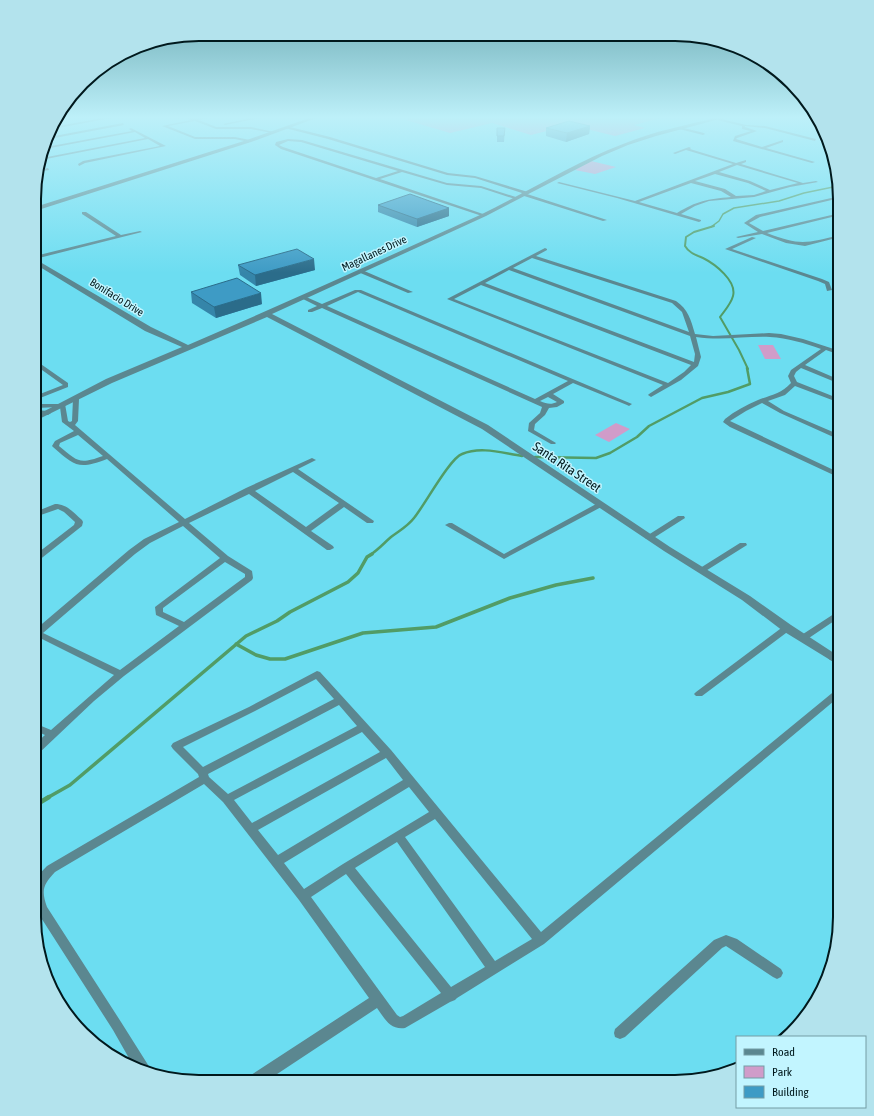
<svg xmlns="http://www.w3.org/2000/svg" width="874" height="1116" font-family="'Asap Condensed',sans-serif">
  <rect width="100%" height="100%" fill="#6cddf1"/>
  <path fill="#d09cc9" d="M414,117h250l-30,8 11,3 -30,8 -45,-11 -39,10 -39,-12 -42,10 -44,-13z
    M591,161l25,6 -21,7 -20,-4z
    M758,345h15l8,14h-16z
    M616,423l14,6 -21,13 -14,-7z"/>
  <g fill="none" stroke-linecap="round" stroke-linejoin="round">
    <path stroke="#519c66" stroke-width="1.5" d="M711,227l8,-6 4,-7 11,-6 45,-7 25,-8 34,-7"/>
    <path stroke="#519c66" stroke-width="2" d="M714,226l-20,6 -8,5 -1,9c4,7 11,9 18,12 12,6 34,23 30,38 -2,8 -8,14 -13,21l19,33 9,19"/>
    <path stroke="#519c66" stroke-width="2.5" d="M535,457l61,1 14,-5 27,-16 12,-11 53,-28 26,-6 22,-8 -3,-16
      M370,555c8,-5 14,-12 21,-18 9,-7 16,-10 23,-19 10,-12 36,-60 48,-64 19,-8 40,-1 60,2"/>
    <path stroke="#519c66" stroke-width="3.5" d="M236,644l20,11 14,4h15l78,-26 73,-6 74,-29 46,-13 37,-7
      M47,798l23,-13 176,-149 31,-15 13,-9 58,-30 10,-9 9,-16 5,-3"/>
    <path stroke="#519c66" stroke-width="4.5" d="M34,806l15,-9"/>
    <path fill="#5b8790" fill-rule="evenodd" d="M56,117h8l-8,2z
      M108,117h9l-65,12 1,-2z
      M175,117h4l1,1 -2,1z
      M188,117l7,2 18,-2 -14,3 17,7h35l23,5 -2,1 -21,-4h-35l-21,-8 -27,5 27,11h40l15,3 -1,2 -14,-3h-40l-33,-13 29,-6 -3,-1z
      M255,117h9l-39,8 -2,-1z
      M718,118l28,7 19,1 51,13 -1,2 -50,-13 -20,-2v1l12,4 -20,7 -1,1 26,8 21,-7v2l-17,6 49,14 -3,1 -79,-22 2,-5 16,-5 -9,-2v-3l-25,-6z
      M123,123l1,2 -75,14v-2z
      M286,126l44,11 118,36 27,3 53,16 -1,2 80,26 -4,1 -82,-26 1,-2 -47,-15 -28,-3 -119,-36 -43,-11z
      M680,127l24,6 1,1 -2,1 -24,-6z
      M131,128l35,18 -81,17 -6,3 -1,-2 5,-3 77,-15 -12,-7 -107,21 1,-2 103,-20 -10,-6 -90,17 1,-2 86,-16 -3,-2z
      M822,136h4l1,2h-5z
      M288,139l14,1 145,43 34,3 38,12 -4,1 -34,-11 -34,-3 -45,-13 -22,7 106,36 -4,1 -201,-67 -6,-4 1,-3zM288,141l13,1 97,29 -22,7 -93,-31 -4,-2z
      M689,147l2,1 -1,1 46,14 10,-3v2l-5,2 62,19 13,-2 2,1 -28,5 -36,10 -45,4 -14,5 -14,8 20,6v1l-2,1 -82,-24 -60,-15 2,-1 76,19 98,-37 -47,-14 -11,4 -2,-1zM737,165l61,18 -28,7 -20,-9 -31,-9zM715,174l33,9 18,8 -12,4 -18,1 -11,-7 -30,-8zM691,183l30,8 10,6c-24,2 -34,4 -54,16l-38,-11z
      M48,168l1,2 -12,2 1,-2z
      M840,196v2l-80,19 -11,6 14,8 77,-18v2l-73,18c33,13 40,10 73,2v2l-35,9 -19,-3 -24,-9 -24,4 -2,-1 22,-5 -14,-9 12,-8z
      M82,212h4l35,23 19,-4 2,1 -107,27v-3l81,-20 -34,-22z
      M752,237l4,1 -24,11 90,30 7,3 3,8 -5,1 -2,-7 -7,-3 -93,-32z
      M545,248l2,1v1l-11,6 140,45c12,8 15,19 19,33l18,2 56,-3 12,1 22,5 37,12v4l-14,-5 -21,15 35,15v4l-39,-16 -5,4 -2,4 3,6 43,17v4l-45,-17 -10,9 -17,6 16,10 56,24v5l-60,-27 -18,-10 -16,8 -16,10 110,52v5l-110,-51 -7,-5 2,-3c10,-8 21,-14 33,-19 13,-5 23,-6 33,-17l-3,-7 3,-6 30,-21c-17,-6 -33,-11 -51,-12 -25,-1 -48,4 -74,0l5,20 -3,9 -17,14 -30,17 -3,-2 1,-1 14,-9 -216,-86zM532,258l140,45 10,9 7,20 -176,-64zM509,270l181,66 5,18 -1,8 -209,-79zM481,285l210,80 -7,7 -16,11 -214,-84z
      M358,270h4l51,22 -5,1 -50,-21z
      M355,290h6l271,114 -3,2 -2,-1 -54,-22 -20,11 11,7v2l-7,4 -8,1 -4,7 -10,9 -1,6 22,13 -1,1h-4l-23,-13 1,-8 11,-10 2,-6 -220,-99 -10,4h-4v-2l9,-4 -18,-9 5,-1 18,8zM358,292l210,89 -33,18 -208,-93zM548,397l9,5c-6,3 -10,2 -17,-1z
      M35,360l33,23v4l-33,13v-4l28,-11 -28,-20z
      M76,397l3,2 -1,22 -3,4 110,94 61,-31 66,-30 4,2 -18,9 76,52 -1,2h-6l-23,-16 -33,24 22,15 1,2 -4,2h-3l-78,-56 -60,29 39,33 24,15 1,7 -1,2 -128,96 -30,25 -56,53 -4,1v-10l11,-10 -11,-5v-7l17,7 63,-55 -76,-38 -3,1v-9h1l93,-79 15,-11 35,-17 -72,-63c-29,11 -32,7 -54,-12l-1,-1 3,-5 19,-10 -12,-9 -2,-15 -25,1v-4h30l3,17 2,1 2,-1 1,-22zM78,435l25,21c-25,9 -25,5 -44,-10l1,-3zM293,472l46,31 -33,24 -51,-36zM183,526l37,32 -65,49 1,8 23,11 -59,44 -77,-37 92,-79 15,-11zM225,562l20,12v3l-61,45 -21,-10v-4z
      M35,410l13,1 3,2 -3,2 -13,-1z
      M598,503h3l4,2 -101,54 -59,-34 4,-2h3l52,31z
      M55,504c12,0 19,9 27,16l1,2 -1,4 -44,35h-3v-6l39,-30 1,-3 -11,-10 -6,-3 -23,8v-5z
      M678,516h6l1,2 -33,21h-6l-1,-2z
      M740,543h6l1,2 -43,27h-6l-1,-2z
      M840,610v7l-34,23h-6l-1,-2 1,-2z
      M787,625l3,1 1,2 -1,2 -88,66h-6l-2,-2 2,-2 88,-66z
      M840,650v8l-7,3 -3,-1 -2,-2 2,-2z
      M317,671l3,1 71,78 150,182 296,-243 3,-1v8l-296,248 -87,54 -2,2 -5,2 -45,26c-15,2 -20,-9 -28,-20l-112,74h-18l1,-5 121,-79 -70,-98 -76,-98 -19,-18 -149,88c-12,13 -14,18 -8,35l74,115 29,46 1,6 -17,-7 -21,-37 -75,-117c-4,-9 -7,-23 -3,-32 3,-6 8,-11 12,-15l152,-89 -1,-3 -25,-25 -2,-3 2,-3 76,-36zM316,679l18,20 -131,68 -20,-20 72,-36zM339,705l18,21 -129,68 -19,-17 -1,-3zM362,732l18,20 -128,71 -18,-23zM386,758l17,22 -125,75 -20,-25zM409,787l20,25 -86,52 -39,25 -20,-26zM435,819l97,120 -37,22 -90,-124zM397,842l88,125 -34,20 -96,-119zM346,874l95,119 -38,23 -3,1 -3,-2 -86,-118z
      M726,935l11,4 44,30 2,4 -2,4 -4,2 -4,-2 -47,-31 -4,2 -97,89 -5,2 -5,-2 -1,-4 1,-4 99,-89z"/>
    <path fill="#5b8790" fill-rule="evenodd" d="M312,117h7l-68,25 -216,69v-4l212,-67z
      M719,117h8l-71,19 -28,9 -26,11 -116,60 -214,98 216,111 182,122 80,49 41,29 49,32v9l-57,-35 -41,-31 -78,-49 -182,-122 -215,-112 -155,66 -77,38v-5l71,-37 76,-32 -37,-16 -110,-67v-5l116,68 37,18c98,-42 195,-86 292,-130 48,-23 93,-52 143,-71 31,-13 64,-19 96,-27z"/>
  </g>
  <path fill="#3585a9" d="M590,126l-1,8 -23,8 -20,-6v-8z
    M497,128h8l-1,14h-7z
    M378,205l71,3v8l-32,11 -39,-15z
    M238,265l77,5 -59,16 -16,-11z
    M191,292l71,12 -46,14 -24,-15z"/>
  <path fill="#2b6c8a" d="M590,126l-1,8 -23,8 1,-9z
    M449,208v8l-32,11v-8z
    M314,259l1,11 -59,16 -1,-11z
    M261,293l1,11 -46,14 -2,-11z"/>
  <path fill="#3e9bc5" stroke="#2b6c8a" d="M569,121l21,5 -23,7 -21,-5z
    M497,128h8l-1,8h-7z
    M410,194l39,14 -32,11 -39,-14z
    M297,249l17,10 -59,16 -17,-10z
    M237,278l24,15 -47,14 -23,-15z"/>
  <linearGradient id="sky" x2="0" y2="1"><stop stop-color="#6baab4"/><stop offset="0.43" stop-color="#bdf0f9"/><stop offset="1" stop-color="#bdf0f9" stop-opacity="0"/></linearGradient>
  <rect width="874" height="273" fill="url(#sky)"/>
  <g text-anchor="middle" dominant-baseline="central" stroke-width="3" stroke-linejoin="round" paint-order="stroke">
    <g font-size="11" fill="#01191d" stroke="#c2f5ff">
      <text transform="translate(374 253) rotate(-25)">Magallanes Drive</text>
      <text transform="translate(117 297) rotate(32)">Bonifacio Drive</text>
    </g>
    <g font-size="13" fill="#01191d" stroke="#c2f5ff">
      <text transform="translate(567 467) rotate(34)">Santa Rita Street</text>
    </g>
  </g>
  <path d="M0 0H874V1116H0ZM199 41H675A158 158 0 0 1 833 199V917A158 158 0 0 1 675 1075H199A158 158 0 0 1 41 917V199A158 158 0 0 1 199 41Z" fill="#b3e3ed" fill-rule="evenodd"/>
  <path fill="none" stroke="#01191d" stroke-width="2" d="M199 41H675A158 158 0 0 1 833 199V917A158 158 0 0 1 675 1075H199A158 158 0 0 1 41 917V199A158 158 0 0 1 199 41Z"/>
  <rect x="736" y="1036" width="130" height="72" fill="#c2f5ff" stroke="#759da5"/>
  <rect x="744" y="1049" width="20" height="6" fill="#5b8790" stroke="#759da5"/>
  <text x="772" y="1056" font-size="12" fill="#01191d">Road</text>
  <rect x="744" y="1066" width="20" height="12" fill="#d09cc9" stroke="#759da5"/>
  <text x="772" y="1076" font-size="12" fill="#01191d">Park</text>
  <rect x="744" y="1086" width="20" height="12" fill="#3e9bc5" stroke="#759da5"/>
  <text x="772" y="1096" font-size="12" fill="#01191d">Building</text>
</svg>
